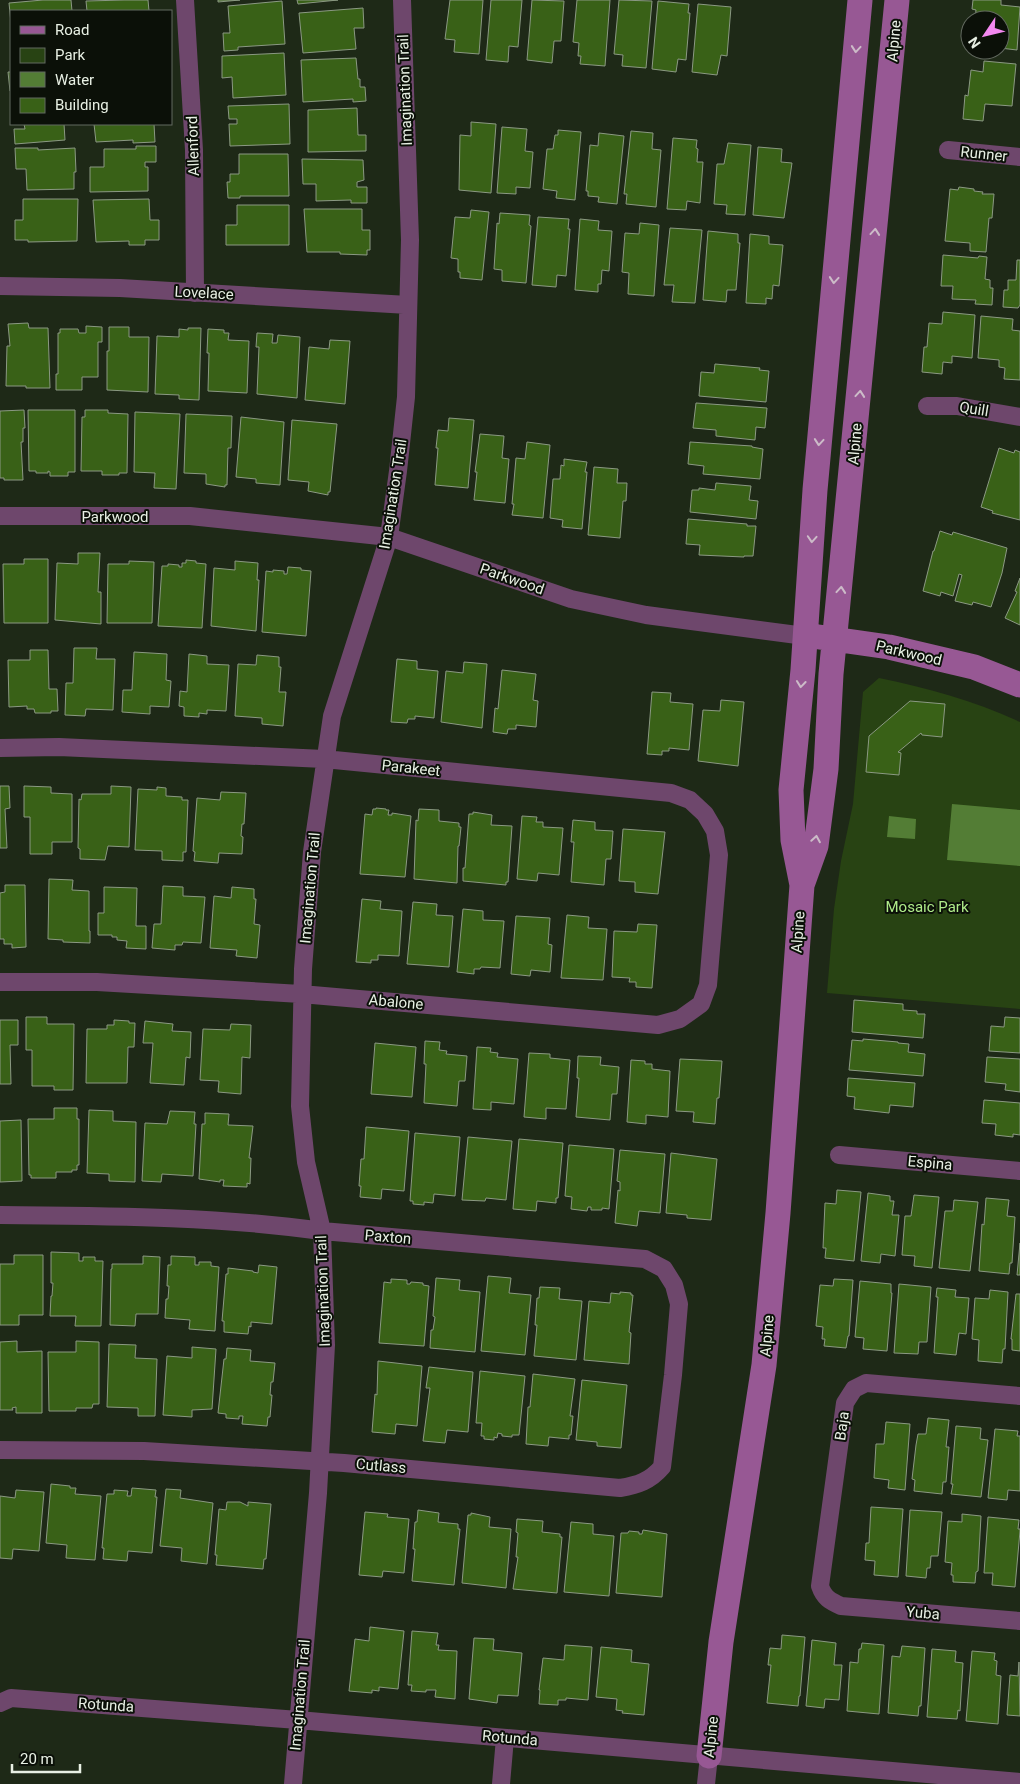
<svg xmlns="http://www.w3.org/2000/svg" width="1020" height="1784" font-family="Roboto,sans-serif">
  <rect width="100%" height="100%" fill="#1e2917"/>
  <path fill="#284313" d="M879,678c48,10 96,23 141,44v287l-193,-16 7,-84 7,-48 12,-57 10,-112z"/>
  <path fill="#537d35" d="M952,804l68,6v56l-73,-6z
    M889,816l27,3 -1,20 -28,-2z"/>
  <path fill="#396117" stroke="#8b9983" d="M43,0h28l1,11h-61v12l-2,-20z
    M125,0h23l1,11h-62l-1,-10z
    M218,0h22l-22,2z
    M297,0h41l-40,4z
    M450,0h33l-4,54 -25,-2 1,-12 -10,-1z
    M491,0h31l-4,47 -9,-1 -1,16 -22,-2z
    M532,0l32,1 -3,40h-7l-2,22 -25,-3z
    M577,0h33l-5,66 -25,-2 1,-8h-3l1,-13 -6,-1z
    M619,0l33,1 -6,67 -24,-2 1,-11 -9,-1z
    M973,0h28v5l19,2 -3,43 -17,-2v-28h-25l1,-10 -4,-1z
    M282,1l3,43 -47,3v3l-14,1 -1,-18h7l-2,-27z
    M658,1l31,3 -1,9h2l-4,47 -8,-1 -2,13 -24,-3z
    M698,4l33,3 -4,49 -6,-1 -4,20 -25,-3z
    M363,8l1,20h-10l2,21 -53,4 -4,-40z
    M284,53l2,42 -53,3 -1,-21 -10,1v-22z
    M356,58l2,21h2v8h5l1,14 -13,1v-3l-50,3 -2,-42z
    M984,61l32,3 -4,42 -27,-2 -2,17 -20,-2 2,-24 3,1 3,-26 12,2z
    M8,72h3v19h-1z
    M289,104l1,40 -60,2 -1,-22h8v-5h-8l-1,-13z
    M357,108l1,27h8v16l-58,1v-42z
    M471,122l25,2 -5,69 -32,-3 1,-55 11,1z
    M22,124h42l1,16 -50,4 -1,-15h11l-1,-5z
    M94,124h60l1,18 -22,1v-3l-37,2z
    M502,127l25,2 -2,22 8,1 -3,36 -14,-1v7l-19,-1z
    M558,130l23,2 -6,68 -19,-2 1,-7 -14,-2 4,-40h6l2,-14h3z
    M631,131l22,2 -1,16 9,1 -5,57 -30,-3 1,-10h-3z
    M599,133l25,3 -7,68 -19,-2 1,-5 -11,-1v-5h-2l4,-46 8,1z
    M673,138l24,2 -1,8 2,1 -1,13h6l-3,41 -13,-2 -1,9 -19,-1z
    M728,143l23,2 -6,70 -19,-1 1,-9 -13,-1 3,-40h7z
    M136,146h20v16h-11v5h3v24l-58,1v-25h14v-18h32z
    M758,147l24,2 -1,13 11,1 -8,55 -31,-3z
    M15,148h23v2l37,-2 1,24h-2v17l-47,1 -1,-21h-10z
    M239,154h49l1,42h-49v2h-12l-1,-16h3v-8h9z
    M302,159l61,1 1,20 -7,2v5h10v16h-16v-3l-35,1v-17h-13z
    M959,187l15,2v2l9,1 -1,2h12l-2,24h-3l-3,34 -16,-1v-8l-25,-2 5,-52 8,1z
    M23,199h55l-1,42 -49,1v-2h-13v-20h8z
    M149,199l1,21h9v20h-14v5h-16v-4l-33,1 -3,-42z
    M237,205h52v40h-63v-20h11z
    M304,209h58v21h8v20h-3v5l-27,-1v-2h-33z
    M471,210l18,2 -7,68 -22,-2v-6h-2v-13l-7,-1 4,-41 15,1z
    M500,213l30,2 -1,10 2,1 -5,57 -24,-2v-11l-8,-1 3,-46 2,1z
    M538,217l31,2 -1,10h2l-4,47 -9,-1 -1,12 -24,-2z
    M580,219l19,2 -1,9 14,1 -3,40 -7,-1 -1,14h-3v8l-23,-2z
    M640,223l19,2 -5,71 -26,-2 1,-21 -7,-1 3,-39 14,1z
    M670,228l32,2 -7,73 -23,-1 2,-17h-10z
    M708,231l30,3v9h2l-4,47h-9l-1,12 -23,-2z
    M750,234l19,2v8l14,1 -4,41 -6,-1 -1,14 -6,-1v6l-20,-1z
    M943,255l35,3 1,-2 8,1 -2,22 5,1v8h3l-1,17 -17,-1 1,-4 -24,-1 1,-13h-12z
    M1017,260h3v45l-2,3 -15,-1 1,-17h4v-10h8z
    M943,312l32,3 -3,43 -20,-2v7l-9,-1 -1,12 -20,-2 2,-25h3l2,-24 13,1z
    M981,316l32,3 -1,11 8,1v49l-16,-1 1,-11 -6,-1v-7l-21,-2z
    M28,323l1,5h19l2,60h-24v-2h-20l1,-40h3l-2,-22z
    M86,326l16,1v15h-4v35h-16v13h-26v-16h2v-41h2v-4h18l1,4h7z
    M109,327h20v10h20l-1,55 -41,-2v-39h2z
    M188,328h13l-2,72 -20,-1v-4l-24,-1 2,-58 22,1v-8l9,1z
    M208,329l16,1v3h5l-1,7 21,1 -2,52 -39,-2 1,-38h-2z
    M257,333l16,1 -1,9h5l1,-8 22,2 -3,61 -40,-4 2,-47h-3z
    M330,340l20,1 -5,63 -40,-4 4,-53 20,2z
    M715,364l45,4 -1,2 10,1 -3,31 -67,-6 2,-24 13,1z
    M696,403l71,5 -2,20 -9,-1 -1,13 -39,-4v-6l-23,-2z
    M24,410l1,18h-2v14h-2l2,38h-19v-2h-4v-67z
    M28,410h47v62h-7v4h-18v-4l-2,-1v2h-12v-2h-7z
    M85,410h23v3l20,1 -1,59h-8v2h-17v-4h-21l1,-54h3z
    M135,412l45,2 -4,75 -22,-1 1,-15 -21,-1z
    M186,414l46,2 -1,32h-3l-1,37h-2v2l-19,-3v-10l-22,-1z
    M241,417l43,5 -4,63 -24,-2v-4l-20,-2z
    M449,418l25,2 -6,68 -33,-3 3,-37h-2l2,-18 10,1z
    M292,420l45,4 -7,68h-2v3l-20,-4 1,-9 -21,-2z
    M480,434l24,2 -2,22 7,1 -4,44 -31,-3 3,-28h-2z
    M527,442l23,3 -7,73 -31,-3 2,-11h-2l4,-46 9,1z
    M690,442l62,4v1l11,2 -3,30 -57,-5 1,-8 -16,-2z
    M999,448l15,5 1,-3 5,2v68l-28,-7 1,-2 -12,-4z
    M564,459l23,3 -2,10h2l-5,57 -20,-2 1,-7 -13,-2 3,-39h7l1,-14 3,1z
    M594,467l24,2 -1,14h10l-1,18h-3l-3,37 -32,-3z
    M716,483l35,3 -2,14 9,1 -2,18 -66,-7 2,-22h7v-2l16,2z
    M688,519l59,5v2h9l-3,30h-9v1l-45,-2 1,-10 -14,-1z
    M940,531l12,4 1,-3 54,16 -5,25 -11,34 -18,-5 -1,3 -17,-4 7,-26 -3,-1 -6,22 -12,-4 -1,4 -17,-5 10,-40h1z
    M78,553h22l-2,39h3v32l-46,-4 2,-57 21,1z
    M24,559h24v64h-44l-1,-59h21z
    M186,560l10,1v2l10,1 -4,64 -44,-2 4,-60h6v-2l11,1v2h3v-4h4z
    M129,561l25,1 -2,61h-45l1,-59h21z
    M235,561l23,2 -1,17h2l-3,51 -45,-5 3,-58 21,2z
    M288,567l13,1v2l10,1 -5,65 -44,-4 4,-61 7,1v-2l11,1v3h3z
    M1020,578v47l-15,-7 12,-26 -2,-1z
    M74,648h23l-1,11h19l-2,51 -27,-1 -1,7 -20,-1 1,-32h7z
    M30,650h18l1,39h8l1,22h-7v2h-16l-1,-4h-7v-3l-18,1 -1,-47h22z
    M134,652l33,2 -1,26 5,1 -2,26 -19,-1v8l-28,-2 1,-22h9z
    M189,654l18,2v8l22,1 -3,46 -19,-1v4l-8,-1v4l-15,-1v-9l-5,-1 1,-15 7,1z
    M257,655l22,2v10h2l-2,25h7l-3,34 -21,-2v-6l-27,-2 3,-52 18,1z
    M397,659l20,2v8l21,2 -4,47 -19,-2v3h-7l-1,4 -16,-1z
    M464,662l23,2 -5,64 -41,-6 5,-51 17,2z
    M502,670l34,4 -3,26 5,1 -2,26 -20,-2v4h-8l-1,5 -14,-2 2,-24 3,1z
    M652,692l19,1 -1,9 23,2 -4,46 -20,-2v3h-7v4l-15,-1z
    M721,700l23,2 -6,64 -40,-5 5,-51 17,1z
    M910,701l35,3 -3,33 -20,-2 -1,-2 -23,19 3,1 -2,22 -33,-3 3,-36z
    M0,786h9l1,22 -5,1 2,39h-7z
    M24,786l27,1v6l21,1v48h-20v12h-22v-37h-6z
    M111,786l20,1 -2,60 -21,-1 -3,14 -25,-1v-10l-2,-1 1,-49 2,1 1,-6h29z
    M157,787l9,1v8l16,1v3h6l-2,52h-3v9l-21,-1v-9l-27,-1 3,-61 19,1z
    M221,792l25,1 -2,31h-2l-1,12 2,1 -1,17 -23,-1 -1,10 -24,-2 1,-9 -2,-1 4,-53 23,2z
    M376,808l10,1v1h3l-1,5h4v-2l19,3 -6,61 -45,-3 5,-60 7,1 1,-6h3z
    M419,809l20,1v11l20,2v4h2l-2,19h-1l-1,37 -43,-4 2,-59 2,1z
    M473,812l19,3 -1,10 21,1 -4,56h-2v3l-43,-4v-13h2l4,-54h4z
    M522,816l15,1 -1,5h7v5l20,1 -4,47 -21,-2 -1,8 -20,-2z
    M573,820l22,2v8l18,1 -2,28h-5l-2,26 -33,-3 3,-40h-3z
    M623,829l42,3 -7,62 -23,-2v-10l-16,-1z
    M49,879l24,1 -1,10 17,1v40h1v12l-27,-1v-2l-15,-1z
    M5,885h20l1,62 -14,1v-4h-8v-5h-4v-46l5,-1z
    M163,886l20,1v9l22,1 -4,46 -18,-1 -1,3h-7v5l-23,-2 2,-24h7z
    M104,887l33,1 -1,38h10v23l-20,-1 1,-7 -10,-1v-3h-5v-2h-14v-22h6z
    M232,887l22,2v10h2l-2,25 6,1 -3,33 -21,-2 1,-6 -27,-2 4,-52 17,2z
    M362,899l19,2 -1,8 22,2 -3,45 -21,-1v5h-7v3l-15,-1z
    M413,902l24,2 -1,11 17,1 -4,51 -42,-3z
    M463,909l20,2v9l21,1 -4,47 -19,-1 -1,2h-6v5l-17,-2z
    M567,915l22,2 -1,11 19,1 -4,51 -42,-2z
    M516,916l34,2 -2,26 4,1 -2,27 -19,-2 -1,6 -19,-2z
    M638,924l19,1 -5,63 -16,-1v-5h-7l1,-4 -18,-1 2,-46 23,1z
    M854,1000l49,4v6l14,1v3h8l-2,24 -71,-6z
    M26,1017h21v7h27l-1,66h-19v-4h-22v-36h-6z
    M1005,1017l15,1v35l-31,-2 2,-25 13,1z
    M0,1020h18v25h-8l1,39h-11z
    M114,1020l15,1v2h6l-1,24h-6l-1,36h-41l1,-54h20v-4h7z
    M145,1021l28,3 -1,7 19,1 -1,26 -4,-1 -2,28 -34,-2 3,-40h-10z
    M231,1024l20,1 -1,33 -8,-1 -1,37 -23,-2 1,-11 -19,-1 3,-51 27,1z
    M863,1039l35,3v1l11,1 -1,8 17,2 -2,22 -74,-6 3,-30 11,1z
    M425,1041l15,1 -1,8 8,1 -1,3 21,2 -2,25h-6l-2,25 -33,-3 2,-39h-2z
    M375,1043l41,4 -4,50 -41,-3z
    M477,1047l14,1 -1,4 8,1 -1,4 21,2 -4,45 -23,-2v8l-18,-1z
    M529,1053l21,1v4l20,2 -4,49 -20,-1v11l-22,-2z
    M578,1056l23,1 -1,8 19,2 -2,27h-5l-2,26 -34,-3 3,-39h-2z
    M987,1057l33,2v33l-15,-2 1,-6 -21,-2z
    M680,1059l42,2 -3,37h-2l-2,26 -22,-2 1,-10 -18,-1z
    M631,1060l14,1v3h7v5l18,2 -2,46 -22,-2v9l-19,-2z
    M848,1078l67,5 -2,24 -23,-2 -1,8 -35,-4 1,-12 -8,-1z
    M984,1100l36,3v32l-7,-1v3l-18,-2 1,-11 -14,-1z
    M54,1108h23v11h2v46h-2v5h-5v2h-16v6h-25v-3h-2l-1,-56h26z
    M89,1110l24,1v10l23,1 -1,60 -26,-1v-7l-22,-1z
    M170,1111l25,1 -1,12h2l-3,52 -31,-2 -1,8 -19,-1 3,-58 22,1z
    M205,1113l24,1 -1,11 25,1 -4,32h2l-1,26 -3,-1v4l-24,-1 1,-6h-4v2l-21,-3 3,-55h3z
    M21,1120l1,61 -22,1v-61z
    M366,1127l43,4 -5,60 -22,-2 -1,10 -21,-2 1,-11h-2l2,-27h3z
    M415,1133l45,4 -5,59 -21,-2 -1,9 -9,-1v3l-11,-1v-3h-3z
    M468,1137l44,4 -6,59 -20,-2 -1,3 -23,-1z
    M519,1139l44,4 -5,55h-2v5l-19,-2 -1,10 -23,-2z
    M569,1145l45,4 -5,60 -7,-1v2h-11v-3h-3l-1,4 -16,-2 1,-12 -7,-1z
    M620,1150l45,4 -5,59 -21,-2 -2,15 -22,-3 3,-33 2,1v-9l-3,-1z
    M671,1153l46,6 -6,61 -24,-2v-3l-21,-2z
    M837,1190l24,2 -7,69 -29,-3 1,-10h-3l2,-45 11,1z
    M868,1193l22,3v5h4l-2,14h7l-4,41 -14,-2 -1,9 -19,-2z
    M914,1195l25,2 -7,71 -18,-2 1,-10 -13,-1 3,-39h6z
    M986,1198l23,2 -2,16 8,1 -3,46h-2l-1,11 -30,-3 3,-47 2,1z
    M954,1200l24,2 -8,69 -31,-3 6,-57h8z
    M1020,1243v32h-3z
    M51,1252l28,1v8h4v-4h12v4h8l-2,65h-26l1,-10h-26l1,-20h1l1,-13h-2z
    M14,1255h29v60h-24v10h-19v-61h14z
    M143,1256l17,1 -2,57h-22l-1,12 -25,-1 1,-56h1v-5h31z
    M171,1256l24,1v8h4v-3h12v4l8,1 -4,64 -26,-2 1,-9 -25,-2 1,-19h2l1,-13h-2l1,-21h3z
    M259,1265l18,2 -5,57 -21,-2v5l-2,-1 -1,8 -24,-2v-11h-2l4,-47h2v-6l25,3v1l5,1z
    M488,1276l23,2 -2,15 22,2 -6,60 -44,-4z
    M436,1278l24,2 -1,10 21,2 -5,60 -45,-4 1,-18h2l2,-13 -2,-1z
    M391,1279l16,1v4h3l1,-2 12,1v2l6,1 -5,60 -45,-3 5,-61 7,1z
    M834,1279l19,1 -4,56h-1l-2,12 -22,-2 1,-7h-3l1,-12 -7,-1 4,-41 13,1z
    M860,1281l31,3v9h1l-5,58 -24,-2 1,-11 -9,-1z
    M899,1284l32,3 -4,55h-8l-1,12 -24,-1z
    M540,1287l20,1 -1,11 23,2 -6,59 -42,-4 3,-31h-2l2,-27h2z
    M937,1288l19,2 -1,7 14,1 -3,36 -7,-1 -3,22 -22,-2 4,-56h-2z
    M990,1290l18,2 -3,57h-2l-1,14 -24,-2 1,-21 -7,-1 3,-41 14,1z
    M620,1292l11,1v2h2l-4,37 2,1 -2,31 -45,-4 5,-59 21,2 1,-10 9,1z
    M1016,1294h4v57l-8,-1v-11h-1z
    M17,1341v11l25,-1v62h-26v-6l-4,1 1,2h-13v-68z
    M76,1341l23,1v62h-6l-1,4h-16v3h-27l-1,-59h28z
    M109,1344l27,1 -1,13 22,1 -2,57h-17v-8l-31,-1z
    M192,1347l24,2 -4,60 -20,1v7l-29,-2 4,-59 25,2z
    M227,1348l24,2 -1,11 25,2 -2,19h-2l-1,13h2l-2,22h-2l-1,9 -25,-2 1,-8h-4v3l-13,-1v-4l-8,-1 6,-54h2z
    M378,1361l44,5 -5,60 -21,-2 -1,10 -23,-2 3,-38 2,1z
    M429,1367l44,5 -5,60 -21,-2 -2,13 -22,-2 7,-53h-4z
    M480,1371l45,5 -6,59h-7v2l-10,-1v-2l-4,-1 -1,5 -3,-1v3l-10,-1v-3h-3l1,-13h-6z
    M533,1374l42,5 -5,37h3l-2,19h-2v4l-20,-2 -1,9 -22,-2 2,-37h2z
    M582,1380l45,5 -6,63 -24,-2v-4l-21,-2z
    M928,1418l21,2 -3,27h3l-3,35h-3l-1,12 -28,-3 1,-11 -3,-1 4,-34 2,-11h8z
    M886,1422l24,2 -5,66 -17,-2 1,-8 -15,-2 2,-34h8z
    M956,1426l25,2 -1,11 8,1 -7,57 -30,-3 2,-10h-2z
    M995,1429l23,2 -1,5h3v55l-12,-1 -1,10 -19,-2z
    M51,1484l19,2v2h6l-1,6 26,2 -6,64 -29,-2 1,-13 -21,-2z
    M132,1488l24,2 -1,7h2l-5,56 -24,-2 -1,10 -24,-2 1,-11h-2l5,-54h7v-4l14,1 -1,5h4z
    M166,1489l15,1 -1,8 33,5 -6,61 -26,-3 1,-13 -22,-2z
    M16,1490l28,2 -5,59 -26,-2 -1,10 -12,-1v-62l15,2z
    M227,1502h13l8,4v-4l23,2 -5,55h-2l-1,10 -47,-4 1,-10h-2l4,-46 7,1z
    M871,1507l32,2 -5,68 -24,-2 1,-14 -10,-1 1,-17h3z
    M418,1510l21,3 -1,9 20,2v5h2l-6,56 -42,-4 3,-32h-2l2,-27h2z
    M910,1510l32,2 -4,44h-7l-1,12h-3l-1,10 -20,-2z
    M365,1512l23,2 -1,3 22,2 -5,54 -21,-2 -1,6 -23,-2z
    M471,1513l19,4 -1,10 22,2 -5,59 -44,-5 6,-68h3z
    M962,1514l19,2 -3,55 -2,1 -1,11 -22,-1v-7h-2l1,-12 -7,-1 3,-41 14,1z
    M988,1517l31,3 -1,9h2v2l-5,56 -23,-2 1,-12h-9z
    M517,1519l26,2 -1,11 18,2v3h2l-5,56 -44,-4 5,-32h-2l2,-24 -2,-1z
    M571,1522l22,2v10l21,2 -5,60 -45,-4z
    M643,1530l24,4 -5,63 -46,-4 5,-60h7l1,-2 10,1v2h3z
    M370,1627l34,4 -6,58 -19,-2v4l-7,-1v3l-23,-2 6,-52 14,2z
    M412,1631l26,2 -2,12h3l-1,5 19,1 -2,48 -20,-2 1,-7h-10v2l-15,-1 1,-6h-4z
    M782,1635l23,2 -5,59h-1l-1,10 -31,-3 4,-38h-3l2,-17 11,1z
    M474,1638l20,1 -1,11 29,3 -4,43 -20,-1 -1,8 -28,-4z
    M812,1640l24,3 -2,22h8l-3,35 -14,-1 -1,9 -18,-2z
    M862,1643l22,2 -5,69 -32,-3 3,-49 8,1 1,-14h2z
    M565,1645l27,2 -4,53 -22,-2v2h-8v5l-19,-1 1,-14h-1l4,-32 21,2z
    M902,1646l23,2 -4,58h-2l-1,10 -30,-3 4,-57 8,1z
    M601,1647l31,3 -1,12 18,2 -5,51 -22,-2 1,-2 -7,-1 1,-11 -21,-2z
    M932,1649l24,2 -1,11 8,1 -3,48 -2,-1 -1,9 -30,-2z
    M972,1651l23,2 -1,7 3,1 -1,14 5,1 -3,48 -32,-3z
    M1019,1662l1,54 -13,-1 3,-40 8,1z"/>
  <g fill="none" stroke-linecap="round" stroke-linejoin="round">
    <path stroke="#6e476c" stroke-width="18" d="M185,0l9,150 1,143
      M948,150l72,7
      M0,286l120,2 288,17
      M927,406h30l63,11
      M0,516h190l199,21 182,62 75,16 159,21
      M0,748l59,-1 265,12 347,34 19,7 15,14 10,17 4,24 -11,130 -7,19 -21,15 -22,6 -357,-31 -204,-12h-97
      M839,1155l181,16
      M0,1215c107,1 215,1 322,16l323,28 19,10 10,16 5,19 -6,71 -11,92c-12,14 -24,18 -42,21l-276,-25 -200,-12 -144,-1
      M1020,1396l-154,-13 -12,6 -9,14 -25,183c4,12 10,15 21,20l179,15
      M0,1703l11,-5 287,22 722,62
      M293,1784l25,-291 8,-148 -4,-114 -16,-69 -6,-56 3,-137 9,-117 20,-136 57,-179 9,-66 8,-74 4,-157 -8,-240
      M501,1784l4,-46
      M706,1784l3,-28"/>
    <path stroke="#975894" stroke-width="25" d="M819,637l70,10 85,20 46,18
      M802,885l-9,-45 -2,-50 12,-120 12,-180 45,-490
      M709,1756l12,-114 43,-277 14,-152 24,-328 14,-39 10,-77 5,-95 66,-674"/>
  </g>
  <defs><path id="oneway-chevron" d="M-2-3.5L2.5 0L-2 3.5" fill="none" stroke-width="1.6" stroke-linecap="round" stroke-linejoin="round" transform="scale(1.25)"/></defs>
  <g stroke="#ccbbc8">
    <use href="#oneway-chevron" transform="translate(856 49) rotate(95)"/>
    <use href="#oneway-chevron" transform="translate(875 232) rotate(-85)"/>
    <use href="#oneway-chevron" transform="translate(834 280) rotate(95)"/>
    <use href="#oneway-chevron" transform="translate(860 394) rotate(-85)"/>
    <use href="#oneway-chevron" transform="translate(819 442) rotate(95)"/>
    <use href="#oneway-chevron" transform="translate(812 539) rotate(94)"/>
    <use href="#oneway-chevron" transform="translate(841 590) rotate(-85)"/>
    <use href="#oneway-chevron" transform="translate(801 684) rotate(96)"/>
    <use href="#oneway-chevron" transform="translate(816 839) rotate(-81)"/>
  </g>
  <g text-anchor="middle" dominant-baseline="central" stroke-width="4" stroke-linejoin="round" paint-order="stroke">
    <g font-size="15" fill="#e8f0e4" stroke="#0b1008">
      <text transform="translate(894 41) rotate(-85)">Alpine</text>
      <text transform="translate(405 90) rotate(-92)">Imagination Trail</text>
      <text transform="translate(193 146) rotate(-92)">Allenford</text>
      <text transform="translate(984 154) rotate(6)">Runner</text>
      <text transform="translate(204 293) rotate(3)">Lovelace</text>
      <text transform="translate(974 409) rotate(9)">Quill</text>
      <text transform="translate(855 444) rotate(-85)">Alpine</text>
      <text transform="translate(393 494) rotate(-81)">Imagination Trail</text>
      <text x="115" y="517">Parkwood</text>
      <text transform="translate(512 579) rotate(19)">Parkwood</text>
      <text transform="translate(909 653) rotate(13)">Parkwood</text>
      <text transform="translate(411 768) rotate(6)">Parakeet</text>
      <text transform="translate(310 888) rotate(-85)">Imagination Trail</text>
      <text transform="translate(798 932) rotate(-86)">Alpine</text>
      <text transform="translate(396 1002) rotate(5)">Abalone</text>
      <text transform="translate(930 1163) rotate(5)">Espina</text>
      <text transform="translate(388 1237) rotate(5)">Paxton</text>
      <text transform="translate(323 1291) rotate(-92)">Imagination Trail</text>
      <text transform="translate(767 1336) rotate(-85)">Alpine</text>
      <text transform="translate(842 1426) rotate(-82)">Baja</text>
      <text transform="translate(381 1466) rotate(5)">Cutlass</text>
      <text transform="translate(923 1613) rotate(5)">Yuba</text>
      <text transform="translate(300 1695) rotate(-85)">Imagination Trail</text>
      <text transform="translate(106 1705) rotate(4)">Rotunda</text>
      <text transform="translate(711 1737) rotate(-84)">Alpine</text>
      <text transform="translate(510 1738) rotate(5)">Rotunda</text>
    </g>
    <g font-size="15" fill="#afeb89" stroke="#0b1008">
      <text x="927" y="907">Mosaic Park</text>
    </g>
  </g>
  <rect x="10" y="10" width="162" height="115" fill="#0b1008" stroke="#636a60"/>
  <rect x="20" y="26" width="25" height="8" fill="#975894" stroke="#636a60"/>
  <text x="55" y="35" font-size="15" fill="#e8f0e4">Road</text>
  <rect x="20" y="48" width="25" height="15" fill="#284313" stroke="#636a60"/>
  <text x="55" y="60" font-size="15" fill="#e8f0e4">Park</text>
  <rect x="20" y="72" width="25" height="15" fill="#537d35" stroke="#636a60"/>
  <text x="55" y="85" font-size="15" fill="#e8f0e4">Water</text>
  <rect x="20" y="98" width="25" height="15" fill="#396117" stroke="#636a60"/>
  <text x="55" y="110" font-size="15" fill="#e8f0e4">Building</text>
  <g transform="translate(985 35) rotate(235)"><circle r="24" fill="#0b1008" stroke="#636a60"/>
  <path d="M0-4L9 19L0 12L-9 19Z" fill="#f489f0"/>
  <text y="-8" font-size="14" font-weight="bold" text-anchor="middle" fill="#e8f0e4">N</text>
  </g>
  <path d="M12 1764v8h68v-8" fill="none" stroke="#e8f0e4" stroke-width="2.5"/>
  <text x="20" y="1764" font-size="15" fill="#e8f0e4" stroke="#0b1008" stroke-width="4" paint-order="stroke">20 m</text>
</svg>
